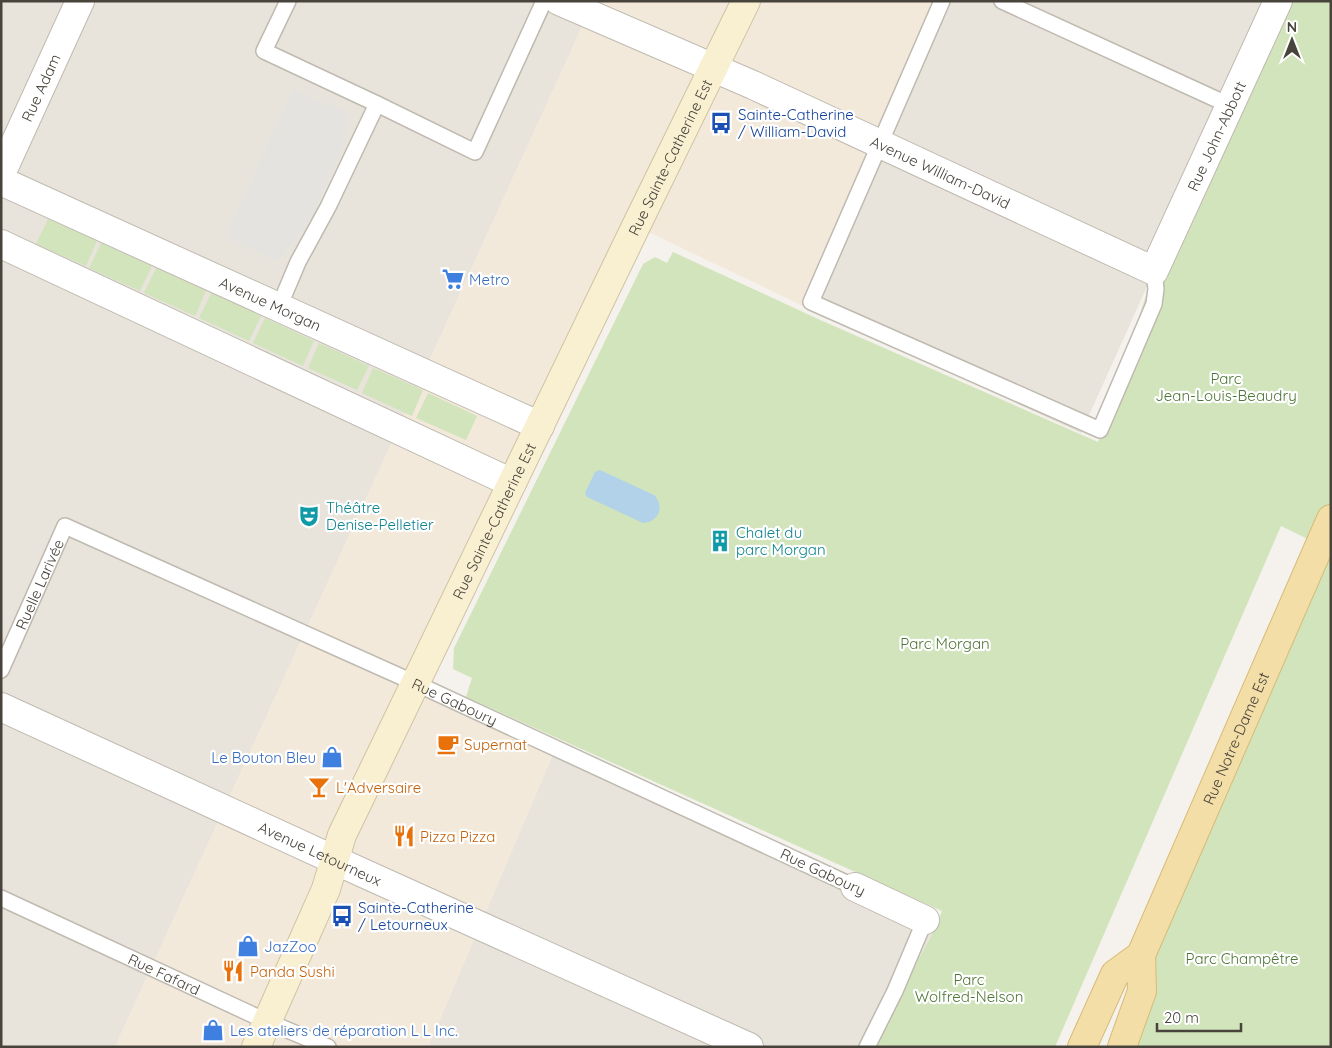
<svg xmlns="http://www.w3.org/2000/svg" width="1332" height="1048" font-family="Quicksand,sans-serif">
  <rect width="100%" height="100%" fill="#f5f2ed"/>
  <path fill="#e8e4db" d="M1,1h593l-479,1046h-114z
    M940,1h349l-135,270 -73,162 -280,-128z
    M553,754l381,177 -64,116h-442z"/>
  <path fill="#f3e9db" d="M594,1h346l-139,304 -176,-84 -222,466 150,67 -125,293h-313z"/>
  <path fill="#d1e4bb" d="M1289,1h42v519l-11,25 -39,-19 -226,521h-185l64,-116 8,-20 -476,-214 6,-19 -19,-9 1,-21 189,-384 12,-7 12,6 6,-11 145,67 280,123 56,-171z
    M48,219l49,22 -11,25 -50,-22z
    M101,243l51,23 -12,25 -51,-23z
    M156,268l50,23 -11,25 -51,-23z
    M211,293l50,23 -12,25 -50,-23z
    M265,318l49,23 -11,25 -50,-23z
    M319,343l50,23 -12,24 -49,-22z
    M373,368l50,22 -11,26 -50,-23z
    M428,393l49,23 -11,24 -50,-22z
    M1331,542v505h-224z"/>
  <path fill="#e4e3e0" d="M293,88l54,25 -1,26 -36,82 -32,41 -53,-25z"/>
  <path fill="#b1d2e9" d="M600,470l54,25c11,11 5,27 -11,28l-56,-26 -2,-4 10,-21z"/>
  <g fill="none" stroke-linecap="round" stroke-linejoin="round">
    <g stroke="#bfbab0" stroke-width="18">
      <g id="lane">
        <path d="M288,1l-24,50 113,53 98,48 69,-151"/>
        <path d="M942,1l-131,301 289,128 54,-126 2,-15 -2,-18"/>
        <path d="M1002,1l229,105"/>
        <path d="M279,307l19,-45 30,-55 49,-103"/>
        <path id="s1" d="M1,670l64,-144 350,157 440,204"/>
        <path id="s2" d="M1,898l265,123 62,26"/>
        <path d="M867,1047l28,-56 30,-71"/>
      </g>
    </g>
    <g stroke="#bfbab0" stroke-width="30">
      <g id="street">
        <path id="s3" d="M559,1l194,84 401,186 124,-270"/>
        <path id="s4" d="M1,174l79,-173"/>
        <path id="s5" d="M1,181l539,245"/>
        <path d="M1,244l511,239"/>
        <path id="s6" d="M1,707l362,166 386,174"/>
        <path d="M855,887l70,33"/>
      </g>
    </g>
    <g stroke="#cec3a2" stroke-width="30">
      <g id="secondary">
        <path id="s7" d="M256,1047l70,-158 16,-54 296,-613 108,-221"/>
      </g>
    </g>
    <g stroke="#d7bb78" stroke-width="30">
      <g id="primary">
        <path d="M1082,1047l33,-73 26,-19"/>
        <path id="s8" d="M1122,1047l20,-56 -1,-36 190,-436"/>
      </g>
    </g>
    <use href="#lane" stroke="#fff" stroke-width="15"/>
    <use href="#street" stroke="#fff" stroke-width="28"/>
    <use href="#secondary" stroke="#f9f0d2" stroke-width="28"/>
    <use href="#primary" stroke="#f3dea7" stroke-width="28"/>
  </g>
  <defs>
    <g id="bus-bare" transform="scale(1.725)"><path d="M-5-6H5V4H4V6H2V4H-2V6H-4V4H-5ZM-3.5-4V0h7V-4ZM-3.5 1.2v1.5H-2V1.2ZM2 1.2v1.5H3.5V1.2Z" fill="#1a4fb4" stroke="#fff" stroke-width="2.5" paint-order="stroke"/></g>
    <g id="supermarket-bare" transform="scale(1.725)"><path d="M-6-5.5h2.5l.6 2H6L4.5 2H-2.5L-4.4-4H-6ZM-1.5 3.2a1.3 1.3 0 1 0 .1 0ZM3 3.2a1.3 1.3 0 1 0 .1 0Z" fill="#3f7fe0" stroke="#fff" stroke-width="2.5" paint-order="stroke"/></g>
    <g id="theatre-bare" transform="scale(1.725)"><path d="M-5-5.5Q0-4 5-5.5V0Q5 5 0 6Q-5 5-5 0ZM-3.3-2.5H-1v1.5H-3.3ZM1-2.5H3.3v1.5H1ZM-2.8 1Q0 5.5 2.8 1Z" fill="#0f9aa8" stroke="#fff" stroke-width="2.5" paint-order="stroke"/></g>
    <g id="building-bare" transform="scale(1.725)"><path d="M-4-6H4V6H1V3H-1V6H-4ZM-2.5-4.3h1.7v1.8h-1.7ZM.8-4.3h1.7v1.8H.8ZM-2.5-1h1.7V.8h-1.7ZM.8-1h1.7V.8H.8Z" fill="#0f9aa8" stroke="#fff" stroke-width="2.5" paint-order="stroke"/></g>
    <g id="cafe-bare" transform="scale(1.725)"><path d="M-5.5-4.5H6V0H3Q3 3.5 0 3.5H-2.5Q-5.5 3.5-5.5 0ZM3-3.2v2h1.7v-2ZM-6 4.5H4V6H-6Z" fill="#e8710a" stroke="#fff" stroke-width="2.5" paint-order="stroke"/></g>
    <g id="shop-bare" transform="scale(1.725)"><path d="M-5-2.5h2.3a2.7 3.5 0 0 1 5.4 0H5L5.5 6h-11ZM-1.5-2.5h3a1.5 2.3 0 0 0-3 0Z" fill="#3f7fe0" stroke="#fff" stroke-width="2.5" paint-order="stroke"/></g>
    <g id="bar-bare" transform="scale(1.725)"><path d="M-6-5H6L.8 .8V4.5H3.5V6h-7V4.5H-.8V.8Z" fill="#e8710a" stroke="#fff" stroke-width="2.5" paint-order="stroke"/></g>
    <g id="restaurant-bare" transform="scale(1.725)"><path d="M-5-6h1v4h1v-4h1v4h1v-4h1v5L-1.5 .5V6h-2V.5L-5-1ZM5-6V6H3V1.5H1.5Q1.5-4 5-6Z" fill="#e8710a" stroke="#fff" stroke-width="2.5" paint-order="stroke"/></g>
  </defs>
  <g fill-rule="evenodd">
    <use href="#bus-bare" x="721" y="123"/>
    <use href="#supermarket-bare" x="453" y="279"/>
    <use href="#theatre-bare" x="309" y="516"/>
    <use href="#building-bare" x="720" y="541"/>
    <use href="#cafe-bare" x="448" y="744"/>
    <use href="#shop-bare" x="332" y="757"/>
    <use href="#bar-bare" x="319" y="787"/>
    <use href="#restaurant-bare" x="404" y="836"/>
    <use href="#bus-bare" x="342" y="916"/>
    <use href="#shop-bare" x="248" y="946"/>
    <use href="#restaurant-bare" x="233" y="971"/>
    <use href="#shop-bare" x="213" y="1030"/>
  </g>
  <g text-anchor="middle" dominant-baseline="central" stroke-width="4.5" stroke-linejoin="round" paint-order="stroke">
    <g font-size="15" fill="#48433b" stroke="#fff">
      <text stroke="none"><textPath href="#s4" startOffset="95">Rue Adam</textPath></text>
      <text stroke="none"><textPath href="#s3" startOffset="802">Rue John-Abbott</textPath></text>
      <text stroke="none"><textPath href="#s7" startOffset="982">Rue Sainte-Catherine Est</textPath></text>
      <text stroke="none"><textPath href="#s3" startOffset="418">Avenue William-David</textPath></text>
      <text stroke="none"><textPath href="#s5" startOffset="296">Avenue Morgan</textPath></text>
      <text stroke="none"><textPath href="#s7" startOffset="578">Rue Sainte-Catherine Est</textPath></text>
      <text stroke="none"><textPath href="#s1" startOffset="94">Ruelle Larivée</textPath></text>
      <text stroke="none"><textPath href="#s1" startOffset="585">Rue Gaboury</textPath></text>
      <text stroke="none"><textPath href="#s8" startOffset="332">Rue Notre-Dame Est</textPath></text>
      <text stroke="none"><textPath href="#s6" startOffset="351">Avenue Letourneux</textPath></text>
      <text transform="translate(823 872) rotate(25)">Rue Gaboury</text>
      <text stroke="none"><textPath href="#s2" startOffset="180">Rue Fafard</textPath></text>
    </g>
    <g font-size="15" fill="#164399" stroke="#fff" text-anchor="start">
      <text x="738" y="114">Sainte-Catherine<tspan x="738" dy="17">/ William-David</tspan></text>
      <text x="358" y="907">Sainte-Catherine<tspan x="358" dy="17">/ Letourneux</tspan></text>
    </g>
    <g font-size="15" fill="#366cbe" stroke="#fff" text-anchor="start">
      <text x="469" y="279">Metro</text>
      <text x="316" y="757" text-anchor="end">Le Bouton Bleu</text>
      <text x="264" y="946">JazZoo</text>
      <text x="230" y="1030">Les ateliers de réparation L L Inc.</text>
    </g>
    <g font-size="15" fill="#4c7434" stroke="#fff">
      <text x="1226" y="378">Parc<tspan x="1226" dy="17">Jean-Louis-Beaudry</tspan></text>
      <text x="945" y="643">Parc Morgan</text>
      <text x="1242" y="958">Parc Champêtre</text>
      <text x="969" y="979">Parc<tspan x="969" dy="17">Wolfred-Nelson</tspan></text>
    </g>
    <g font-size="15" fill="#0d838f" stroke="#fff" text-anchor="start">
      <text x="326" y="507">Théâtre<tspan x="326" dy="17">Denise-Pelletier</tspan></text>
      <text x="736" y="532">Chalet du<tspan x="736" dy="17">parc Morgan</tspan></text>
    </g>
    <g font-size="15" fill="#c56008" stroke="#fff" text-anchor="start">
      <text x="464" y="744">Supernat</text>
      <text x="336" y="787">L'Adversaire</text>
      <text x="420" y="836">Pizza Pizza</text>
      <text x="250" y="971">Panda Sushi</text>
    </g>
  </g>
  <rect width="1332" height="1048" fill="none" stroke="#48433b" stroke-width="5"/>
  <g transform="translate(1292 40)" stroke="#ffffff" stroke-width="4" paint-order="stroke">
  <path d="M0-4L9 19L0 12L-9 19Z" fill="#48433b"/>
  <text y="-8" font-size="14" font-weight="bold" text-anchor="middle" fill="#48433b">N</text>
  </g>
  <path d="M1157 1023v8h84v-8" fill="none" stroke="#48433b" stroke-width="2.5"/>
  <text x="1164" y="1023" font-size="15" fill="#48433b" stroke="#ffffff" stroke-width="4" paint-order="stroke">20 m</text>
</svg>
